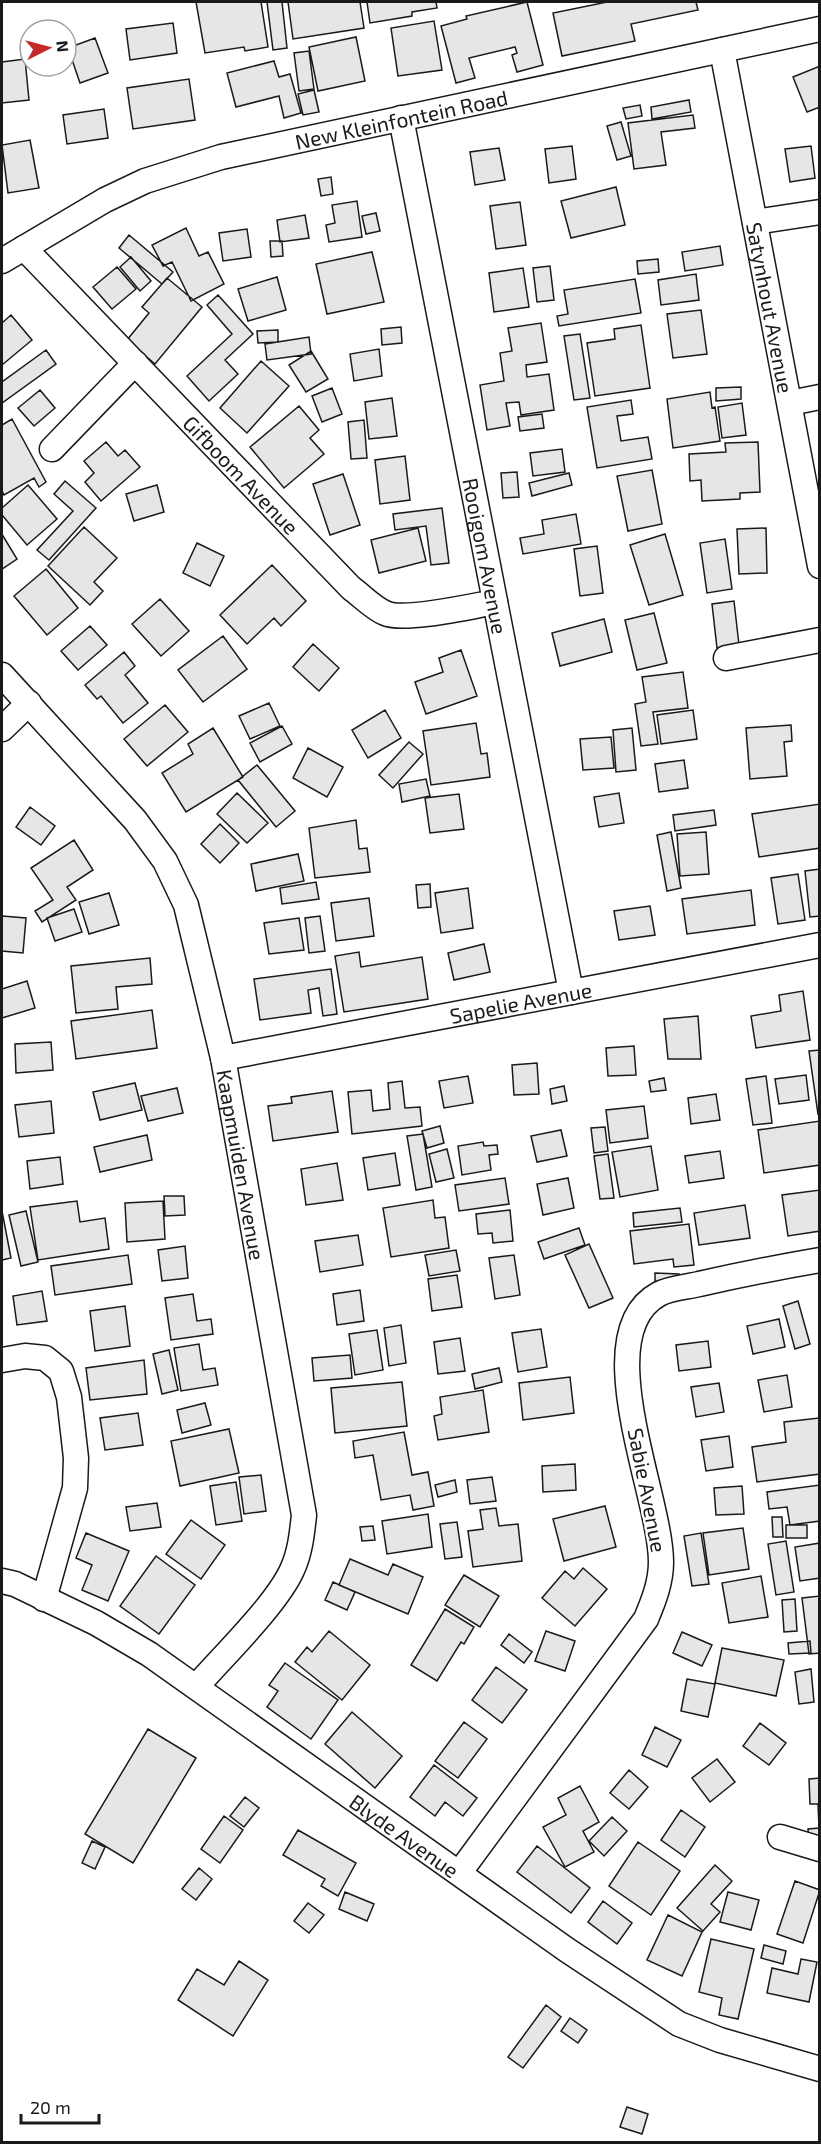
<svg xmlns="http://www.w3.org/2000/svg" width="821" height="2144" font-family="'Exo 2',sans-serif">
  <rect width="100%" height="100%" fill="#fff"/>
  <path fill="#e6e6e6" stroke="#1a1a1a" stroke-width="1.5" d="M196,2h65l7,45 -23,4 -1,-4 -39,6z
    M267,2h15l5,46 -14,2z
    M288,2h72l4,26 -71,11z
    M367,2h69l1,6 -25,4v4l-42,7z
    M527,2l16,63 -26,7 -5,-17 5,-2 -2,-6 -46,11 6,20 -19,5 -15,-57 26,-7 -1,-3z
    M607,2h89l2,8 -67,14 4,17 -73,15 -9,-43z
    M434,21l8,49 -44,6 -7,-48z
    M173,23l4,30 -47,7 -4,-31z
    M356,37l9,44 -47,10 -9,-44z
    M95,38l13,35 -28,10 -12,-35z
    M309,51l5,38 -15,2 -5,-38z
    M25,59l4,41 -27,3v-41z
    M274,61l5,16 11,-3 11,39 -17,5 -5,-22 -43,11 -9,-34z
    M820,66v41l-13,5 -14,-35z
    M189,79l6,41 -62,9 -6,-41z
    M314,90l5,22 -16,3 -5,-21z
    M689,100l2,12 -39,7 -1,-12z
    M640,105l2,11 -16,3 -3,-11z
    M104,109l4,29 -41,6 -4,-29z
    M693,115l2,13 -34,4 5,33 -32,4 -6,-46z
    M621,122l10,34 -14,4 -10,-34z
    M30,140l9,48 -31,5 -6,-48z
    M572,146l4,33 -27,4 -4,-34z
    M811,146l4,32 -25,4 -5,-33z
    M499,148l6,32 -30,5 -5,-33z
    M331,177l2,17 -12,2 -3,-17z
    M616,187l9,38 -54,13 -10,-37z
    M357,201l5,36 -33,5 -3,-17 9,-2 -3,-18z
    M520,202l6,43 -30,4 -6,-43z
    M376,213l4,18 -14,3 -4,-18z
    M305,215l4,23 -29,4 -3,-22z
    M186,228l13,28 9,-4 16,32 -33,17 -19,-39 -9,4 -11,-21z
    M247,229l4,28 -28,4 -4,-28z
    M129,235l44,37 -11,12 -43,-36z
    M270,241h12l1,15 -12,1z
    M720,246l3,19 -38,6 -3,-19z
    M372,252l12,50 -57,12 -11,-50z
    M131,257l20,24 -11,10 -20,-24z
    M658,259l1,13 -21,2 -1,-13z
    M550,266l4,34 -17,2 -4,-34z
    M117,267l19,22 -24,20 -19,-22z
    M523,268l6,39 -35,5 -5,-39z
    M696,274l3,26 -38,5 -3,-25z
    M277,277l9,33 -38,11 -10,-32z
    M167,278l35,29 -47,57 -28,-24 22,-27 -7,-6z
    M635,279l6,34 -82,13 -2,-10 11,-2 -4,-24z
    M218,295l35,39 -28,26 13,14 -29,27 -22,-25 45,-42 -25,-29z
    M701,310l6,44 -34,4 -6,-44z
    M11,315l21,25 -30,25v-42z
    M541,323l6,39 -21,3 1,12 22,-3 5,36 -33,5 -2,-13 -13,1 4,23 -23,4 -7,-45 24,-4 -4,-28 12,-2 -4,-23z
    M641,325l9,63 -55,8 -8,-53 28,-4 -1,-10z
    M401,327l1,16 -20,2 -1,-16z
    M278,330v12l-20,1 -1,-12z
    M580,334l10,64 -16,2 -10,-64z
    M309,337l2,17 -44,6 -2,-16z
    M379,349l3,27 -28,5 -4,-27z
    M46,350l10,14 -54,39v-21z
    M311,351l17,28 -22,13 -17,-27z
    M261,361l28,25 -42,47 -27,-25z
    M741,387v12l-25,2v-13z
    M332,388l10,26 -20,8 -10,-26z
    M40,390l15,18 -21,18 -16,-18z
    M710,392l2,16 3,-1 5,34 -47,7 -6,-49z
    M392,398l5,38 -28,3 -4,-37z
    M631,400l2,14 -16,2 4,25 27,-4 4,22 -55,9 -10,-61z
    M742,403l4,32 -24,3 -4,-31z
    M299,406l20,24 -9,8 14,16 -40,34 -34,-41z
    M542,414l2,14 -24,3 -2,-14z
    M12,419l34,63 -7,5 -5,-9 -30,17 -2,-4v-66z
    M364,420l3,38 -16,1 -3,-37z
    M106,442l12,14 7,-6 15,17 -39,34 -16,-19 9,-9 -10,-12z
    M758,442l2,50 -20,1v6l-38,2 -1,-21 -11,1 -1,-27 37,-2 -1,-9z
    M562,449l3,23 -32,4 -3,-23z
    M405,456l5,44 -30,4 -5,-44z
    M652,470l10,54 -34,7 -11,-55z
    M517,472l2,25 -16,1 -2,-25z
    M569,473l3,12 -40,11 -3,-13z
    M343,474l17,51 -30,10 -17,-51z
    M65,481l31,27 -47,52 -12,-10 36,-39 -19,-17z
    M28,485l29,34 -30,26 -25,-30v-7z
    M157,485l7,27 -30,9 -8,-27z
    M442,508l7,55 -18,2 -5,-39 -31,4 -2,-16z
    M576,514l5,30 -58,10 -3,-16 24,-4 -2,-14z
    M84,527l33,31 -23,24 9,9 -13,14 -42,-39z
    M418,528l8,33 -47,12 -8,-33z
    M766,528l1,45 -28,1 -2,-45z
    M665,534l18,61 -34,10 -19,-60z
    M3,536l14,23 -15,10v-32z
    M725,539l7,50 -25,4 -7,-50z
    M197,543l27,13 -14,30 -27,-13z
    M597,546l6,47 -23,3 -6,-47z
    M272,565l34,36 -25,25 -7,-8 -27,26 -27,-29z
    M46,569l32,39 -31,27 -33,-39z
    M160,599l29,32 -28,25 -29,-32z
    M734,601l5,44 -22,3 -5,-44z
    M654,613l13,50 -30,7 -12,-50z
    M604,619l8,33 -52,14 -8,-33z
    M90,626l17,19 -29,25 -17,-19z
    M223,636l24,33 -44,33 -25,-32z
    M313,644l26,24 -20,23 -26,-24z
    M461,650l16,46 -51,18 -11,-32 28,-10 -4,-14z
    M124,652l11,14 -10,9 23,28 -25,20 -22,-27 -4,3 -12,-14z
    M683,672l5,36 -35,4 5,32 -17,2 -6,-42 11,-2 -4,-25z
    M269,703l11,23 -30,13 -11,-23z
    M165,705l23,27 -41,34 -23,-27z
    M385,710l16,28 -33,20 -16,-28z
    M693,710l4,29 -36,5 -4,-29z
    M476,723l5,31 6,-1 3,24 -59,8 -8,-54z
    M791,725l1,16 -8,1 3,34 -37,3 -4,-51z
    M282,726l10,18 -32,18 -10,-19z
    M213,728l30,49 -57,35 -24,-39 31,-19 -5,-10z
    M632,728l4,42 -20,2 -3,-42z
    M611,737l3,31 -31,2 -3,-31z
    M409,742l14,12 -30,34 -14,-13z
    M308,748l35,19 -16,30 -34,-19z
    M684,760l4,28 -29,4 -4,-28z
    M257,765l38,46 -19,16 -38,-47z
    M426,779l4,17 -28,6 -3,-18z
    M237,793l31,30 -21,20 -30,-29z
    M619,793l5,30 -25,4 -5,-30z
    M459,794l5,35 -34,4 -5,-35z
    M820,804v44l-61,9 -7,-43z
    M30,807l25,19 -14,19 -25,-18z
    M714,810l2,15 -41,6 -2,-16z
    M356,820l3,29 8,-1 3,24 -55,6 -6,-50z
    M220,824l19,19 -19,20 -19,-19z
    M671,832l10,56 -14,3 -10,-56z
    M706,832l3,42 -29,2 -3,-42z
    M74,840l19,30 -26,17 9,13 -34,22 -7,-11 18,-11 -22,-32z
    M298,854l6,27 -48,10 -5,-27z
    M820,869v47l-10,1 -5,-46z
    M798,874l7,46 -27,4 -7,-46z
    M316,882l3,17 -37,5 -2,-16z
    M430,884l1,23 -13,1 -2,-23z
    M468,888l5,40 -32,5 -6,-40z
    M751,890l4,35 -68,9 -5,-35z
    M109,893l10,32 -30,9 -10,-32z
    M369,898l5,38 -38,5 -5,-38z
    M650,906l5,29 -36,5 -5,-29z
    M74,909l8,23 -27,9 -8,-23z
    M2,916l24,2 -3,35 -21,-2z
    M320,916l5,35 -16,2 -4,-35z
    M299,918l5,32 -35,4 -5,-31z
    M484,944l6,28 -36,8 -6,-27z
    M359,952l2,15 61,-10 6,42 -84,13 -9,-56z
    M150,958l2,26 -36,3 2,22 -42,4 -5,-47z
    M331,969l6,45 -14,2 -4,-28 -11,2 3,23 -51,7 -6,-41z
    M27,981l8,27 -33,10v-29z
    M803,991l7,49 -54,8 -5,-32 30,-5 -2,-16z
    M152,1010l5,38 -81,11 -5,-38z
    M698,1016l3,43h-33l-4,-40z
    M51,1042l2,28 -37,3 -1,-29z
    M634,1046l2,29 -28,1 -2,-28z
    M820,1050v63l-2,1 -9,-63z
    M537,1063l2,31 -25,1 -2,-30z
    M806,1075l3,25 -30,4 -4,-25z
    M468,1076l5,27 -29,5 -5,-27z
    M766,1076l6,47 -19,2 -7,-46z
    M664,1078l2,12 -15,2 -2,-11z
    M402,1081l3,27 15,-1 2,19 -70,8 -4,-42 23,-2 2,21 17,-2 -2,-26z
    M135,1083l7,27 -42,10 -7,-28z
    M564,1086l3,15 -15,3 -2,-15z
    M177,1088l6,25 -35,8 -7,-25z
    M332,1091l6,41 -65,9 -5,-35 24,-3 -1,-6z
    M716,1094l4,26 -29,4 -3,-26z
    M51,1101l3,32 -35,4 -4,-32z
    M644,1106l4,32 -38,5 -4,-33z
    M820,1121v44l-56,8 -6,-43z
    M440,1126l4,17 -17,5 -5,-17z
    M605,1127l3,24 -14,2 -3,-25z
    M561,1130l6,26 -30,6 -6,-26z
    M423,1134l9,53 -16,3 -9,-54z
    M147,1135l5,25 -52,12 -6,-25z
    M483,1142l1,4 13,-1 1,9 -9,1 2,15 -29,5 -4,-29z
    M651,1146l7,44 -38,7 -8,-45z
    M447,1149l7,29 -18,4 -7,-28z
    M720,1151l4,27 -35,5 -4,-27z
    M395,1153l5,32 -32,5 -5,-32z
    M608,1154l6,44 -14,1 -6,-43z
    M60,1157l3,27 -33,5 -3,-28z
    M337,1163l6,37 -37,5 -5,-36z
    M505,1178l4,26 -50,7 -4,-26z
    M568,1178l6,30 -31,7 -6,-31z
    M820,1190v41l-32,5 -6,-41z
    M164,1196h20l1,19 -20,1z
    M433,1200l2,18 10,-1 4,31 -58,9 -8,-49z
    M77,1201l3,21 25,-4 4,31 -71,11 -8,-53z
    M163,1201l2,38 -38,3 -2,-39z
    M745,1205l5,33 -51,7 -5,-32z
    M680,1208l2,14 -48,5 -1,-14z
    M510,1210l3,31 -20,2 -1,-10 -14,1 -2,-20z
    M2,1211l9,47 -9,2z
    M26,1211l12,51 -17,4 -12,-51z
    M689,1224l5,41 -20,2 -1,-8 -39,5 -4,-33z
    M579,1228l6,17 -41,14 -6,-17z
    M358,1235l5,30 -43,7 -5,-31z
    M589,1244l24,54 -24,10 -24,-53z
    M185,1246l3,32 -26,3 -4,-31z
    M456,1250l4,21 -31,5 -4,-21z
    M128,1255l4,29 -77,11 -4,-29z
    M514,1255l6,40 -25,4 -6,-41z
    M655,1273l24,1 -1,13 -23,-2z
    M457,1275l5,32 -30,4 -4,-32z
    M360,1290l4,31 -27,4 -4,-31z
    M42,1291l5,30 -30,4 -4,-29z
    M193,1294l4,27 14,-2 2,15 -42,6 -6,-42z
    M798,1301l12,43 -15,5 -12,-43z
    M125,1306l5,40 -35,5 -5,-40z
    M779,1319l6,28 -32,7 -6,-28z
    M401,1325l5,38 -17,3 -5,-38z
    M541,1329l6,38 -29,5 -6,-39z
    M377,1330l6,40 -28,5 -6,-41z
    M460,1338l5,33 -27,3 -4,-32z
    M708,1341l3,26 -32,4 -3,-26z
    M199,1344l4,26 12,-2 3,17 -37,6 -7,-43z
    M169,1350l9,40 -16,4 -9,-40z
    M350,1355l2,23 -38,3 -2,-23z
    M144,1360l3,34 -57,6 -4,-32z
    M499,1368l3,14 -27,7 -3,-15z
    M787,1375l5,32 -28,5 -6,-32z
    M570,1377l4,36 -51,7 -4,-37z
    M402,1382l5,44 -72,7 -4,-45z
    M719,1383l5,29 -28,5 -5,-30z
    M483,1390l6,42 -51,8 -4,-24 8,-2 -2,-17z
    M205,1403l6,22 -29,8 -5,-23z
    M138,1413l5,32 -38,5 -5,-32z
    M819,1418l1,56 -63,8 -5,-35 34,-5 -2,-20z
    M229,1429l10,44 -59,13 -9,-45z
    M404,1432l8,43 16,-3 6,34 -21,4 -3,-15 -29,5 -8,-45 -18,3 -2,-17z
    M729,1436l4,31 -27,4 -5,-31z
    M575,1464l1,26 -33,2 -1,-26z
    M261,1475l5,36 -22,3 -5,-37z
    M492,1477l4,24 -26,3 -3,-24z
    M455,1480l2,12 -19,5 -3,-12z
    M236,1482l6,39 -26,4 -6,-39z
    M820,1485v36l-30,4 -3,-18 -18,2 -2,-17z
    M742,1486l2,28 -28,1 -2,-27z
    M157,1503l4,24 -31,4 -4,-24z
    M605,1506l11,41 -52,14 -11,-42z
    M496,1508l3,18 19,-2 4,37 -49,6 -5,-36 15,-2 -3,-19z
    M428,1514l4,33 -45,7 -5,-33z
    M772,1517h10l1,20h-10z
    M191,1520l34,25 -24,34 -35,-25z
    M457,1522l5,35 -17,2 -5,-35z
    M786,1525h21v13h-21z
    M373,1526l2,14 -13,1 -2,-14z
    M743,1528l6,41 -40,6 -6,-42z
    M86,1533l43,18 -21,50 -26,-11 10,-25 -16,-7z
    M701,1533l8,51 -17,2 -8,-50z
    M786,1541l8,51 -18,3 -8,-51z
    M820,1543v35l-20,3 -5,-34z
    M156,1556l39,29 -36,49 -39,-28z
    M350,1559l38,16 5,-11 30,13 -15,37 -69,-29z
    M583,1568l24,21 -32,37 -33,-28 23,-27 9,8z
    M464,1575l35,21 -19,31 -35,-22z
    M761,1576l7,41 -39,6 -7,-40z
    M333,1582l22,10 -8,18 -22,-10z
    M820,1596v57l-11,1 -7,-56z
    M795,1599l2,32 -13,1 -2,-32z
    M445,1609l29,18 -10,17 -3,-2 -24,39 -26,-16z
    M329,1631l41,34 -28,35 -47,-38 12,-15 5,5z
    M546,1631l29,10 -10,30 -30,-10z
    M682,1632l30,13 -10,21 -29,-13z
    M509,1634l23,18 -8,11 -23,-18z
    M810,1641l1,12 -22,1 -1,-11z
    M722,1648l62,12 -8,36 -61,-13z
    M285,1663l53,37 -27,39 -44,-32 11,-16 -9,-6z
    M496,1667l31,23 -25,33 -30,-23z
    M811,1669l3,33 -15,2 -4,-32z
    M687,1679l28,5 -7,33 -27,-6z
    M352,1712l50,44 -27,32 -50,-44z
    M464,1722l23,17 -29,39 -23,-17z
    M760,1723l26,20 -17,22 -26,-19z
    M655,1727l26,13 -14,27 -25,-12z
    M148,1729l48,29 -63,105 -48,-29z
    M717,1759l18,23 -25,20 -18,-24z
    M434,1765l43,33 -14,18 -18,-14 -10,14 -25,-19z
    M629,1770l19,17 -19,22 -19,-16z
    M820,1778v69l-11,1 -1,-19 11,-1 -1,-24h-8l-1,-25z
    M580,1786l19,36 -16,9 11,21 -29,15 -22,-40 23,-12 -8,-17z
    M245,1797l14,11 -15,19 -14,-11z
    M681,1810l24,17 -20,30 -24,-17z
    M224,1816l19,14 -23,33 -19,-14z
    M612,1817l15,14 -23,25 -15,-15z
    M298,1830l58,33 -18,33 -17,-10 4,-7 -42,-24z
    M92,1841l13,6 -10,22 -13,-6z
    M638,1842l42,29 -29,44 -42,-29z
    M537,1846l53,42 -19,25 -54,-41z
    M715,1865l17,16 -21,23 9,8 -17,19 -26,-23z
    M199,1868l13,11 -16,21 -14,-11z
    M795,1881l25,9 -17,53 -26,-9z
    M345,1892l29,12 -7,17 -28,-12z
    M728,1892l31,8 -8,30 -31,-8z
    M603,1901l29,22 -15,21 -29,-22z
    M308,1903l16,12 -15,18 -15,-12z
    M668,1915l34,17 -20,44 -35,-16z
    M711,1939l43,10 -16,70 -19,-4 3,-17 -23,-6z
    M764,1945l22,6 -3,13 -22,-6z
    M801,1959l16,3 -8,40 -42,-9 5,-25 26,6z
    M239,1961l29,19 -35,56 -55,-36 19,-31 27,16z
    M546,2005l15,12 -38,51 -15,-11z
    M570,2018l17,12 -9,13 -17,-12z
    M627,2107l21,7 -6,20 -22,-7z"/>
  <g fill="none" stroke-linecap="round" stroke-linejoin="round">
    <g stroke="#1a1a1a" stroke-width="27">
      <g id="minor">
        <path id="s1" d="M722,50l98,516"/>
        <path id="s2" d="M401,118l170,874"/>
        <path d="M755,222l65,-10"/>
        <path id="s3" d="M24,248l327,340c11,8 22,20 34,25 19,9 87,-7 110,-11"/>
        <path id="s4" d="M2,261l103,-61 40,-19 76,-24 599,-128"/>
        <path d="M790,403l30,-6"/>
        <path d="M52,449l83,-86"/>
        <path d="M726,658l94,-18"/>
        <path id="s5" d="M2,675l133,145 30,41 21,44 37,153 81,457c-2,19 -4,38 -12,55 -16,35 -68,85 -95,116"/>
        <path d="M2,729l27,-26"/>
        <path id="s6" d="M223,1058l597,-113"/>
        <path d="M2,1360l23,-4 20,2 16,13 8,26 7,61 -1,30 -31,111"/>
        <path id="s7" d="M2,1581l13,3 81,39 53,31 418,296 112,74 41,16 100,29"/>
        <path d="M780,1837l40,12"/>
        <path d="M460,1872l186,-253c8,-19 15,-37 15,-57 0,-66 -75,-229 -2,-268 11,-6 28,-7 40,-10 40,-9 80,-17 121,-24"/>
      </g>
    </g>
    <use href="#minor" stroke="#fff" stroke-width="24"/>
  </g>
  <g text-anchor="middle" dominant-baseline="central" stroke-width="4.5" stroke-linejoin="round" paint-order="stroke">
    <g font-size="21" fill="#1a1a1a" stroke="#fff">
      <text stroke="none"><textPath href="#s4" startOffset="428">New Kleinfontein Road</textPath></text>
      <text stroke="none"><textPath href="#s1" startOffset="262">Satynhout Avenue</textPath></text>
      <text stroke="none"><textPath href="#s3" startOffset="314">Gifboom Avenue</textPath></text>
      <text stroke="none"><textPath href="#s2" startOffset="446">Rooigom Avenue</textPath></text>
      <text stroke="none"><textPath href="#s6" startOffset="303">Sapelie Avenue</textPath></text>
      <text stroke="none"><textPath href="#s5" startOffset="562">Kaapmuiden Avenue</textPath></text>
      <text transform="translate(648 1490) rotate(79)">Sabie Avenue</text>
      <text stroke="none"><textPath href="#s7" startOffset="478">Blyde Avenue</textPath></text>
    </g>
  </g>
  <rect width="821" height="2144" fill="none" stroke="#1a1a1a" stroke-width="6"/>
  <g transform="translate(48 48) rotate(84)"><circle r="28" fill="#ffffff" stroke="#a3a3a3" stroke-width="1.5"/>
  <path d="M0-4.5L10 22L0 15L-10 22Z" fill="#c62828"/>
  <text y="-9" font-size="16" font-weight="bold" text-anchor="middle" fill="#1a1a1a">N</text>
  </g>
  <path d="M21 2114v9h78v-9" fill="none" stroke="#1a1a1a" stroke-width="3"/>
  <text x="30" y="2114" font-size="18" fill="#1a1a1a" stroke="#ffffff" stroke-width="4.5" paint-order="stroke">20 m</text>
</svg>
